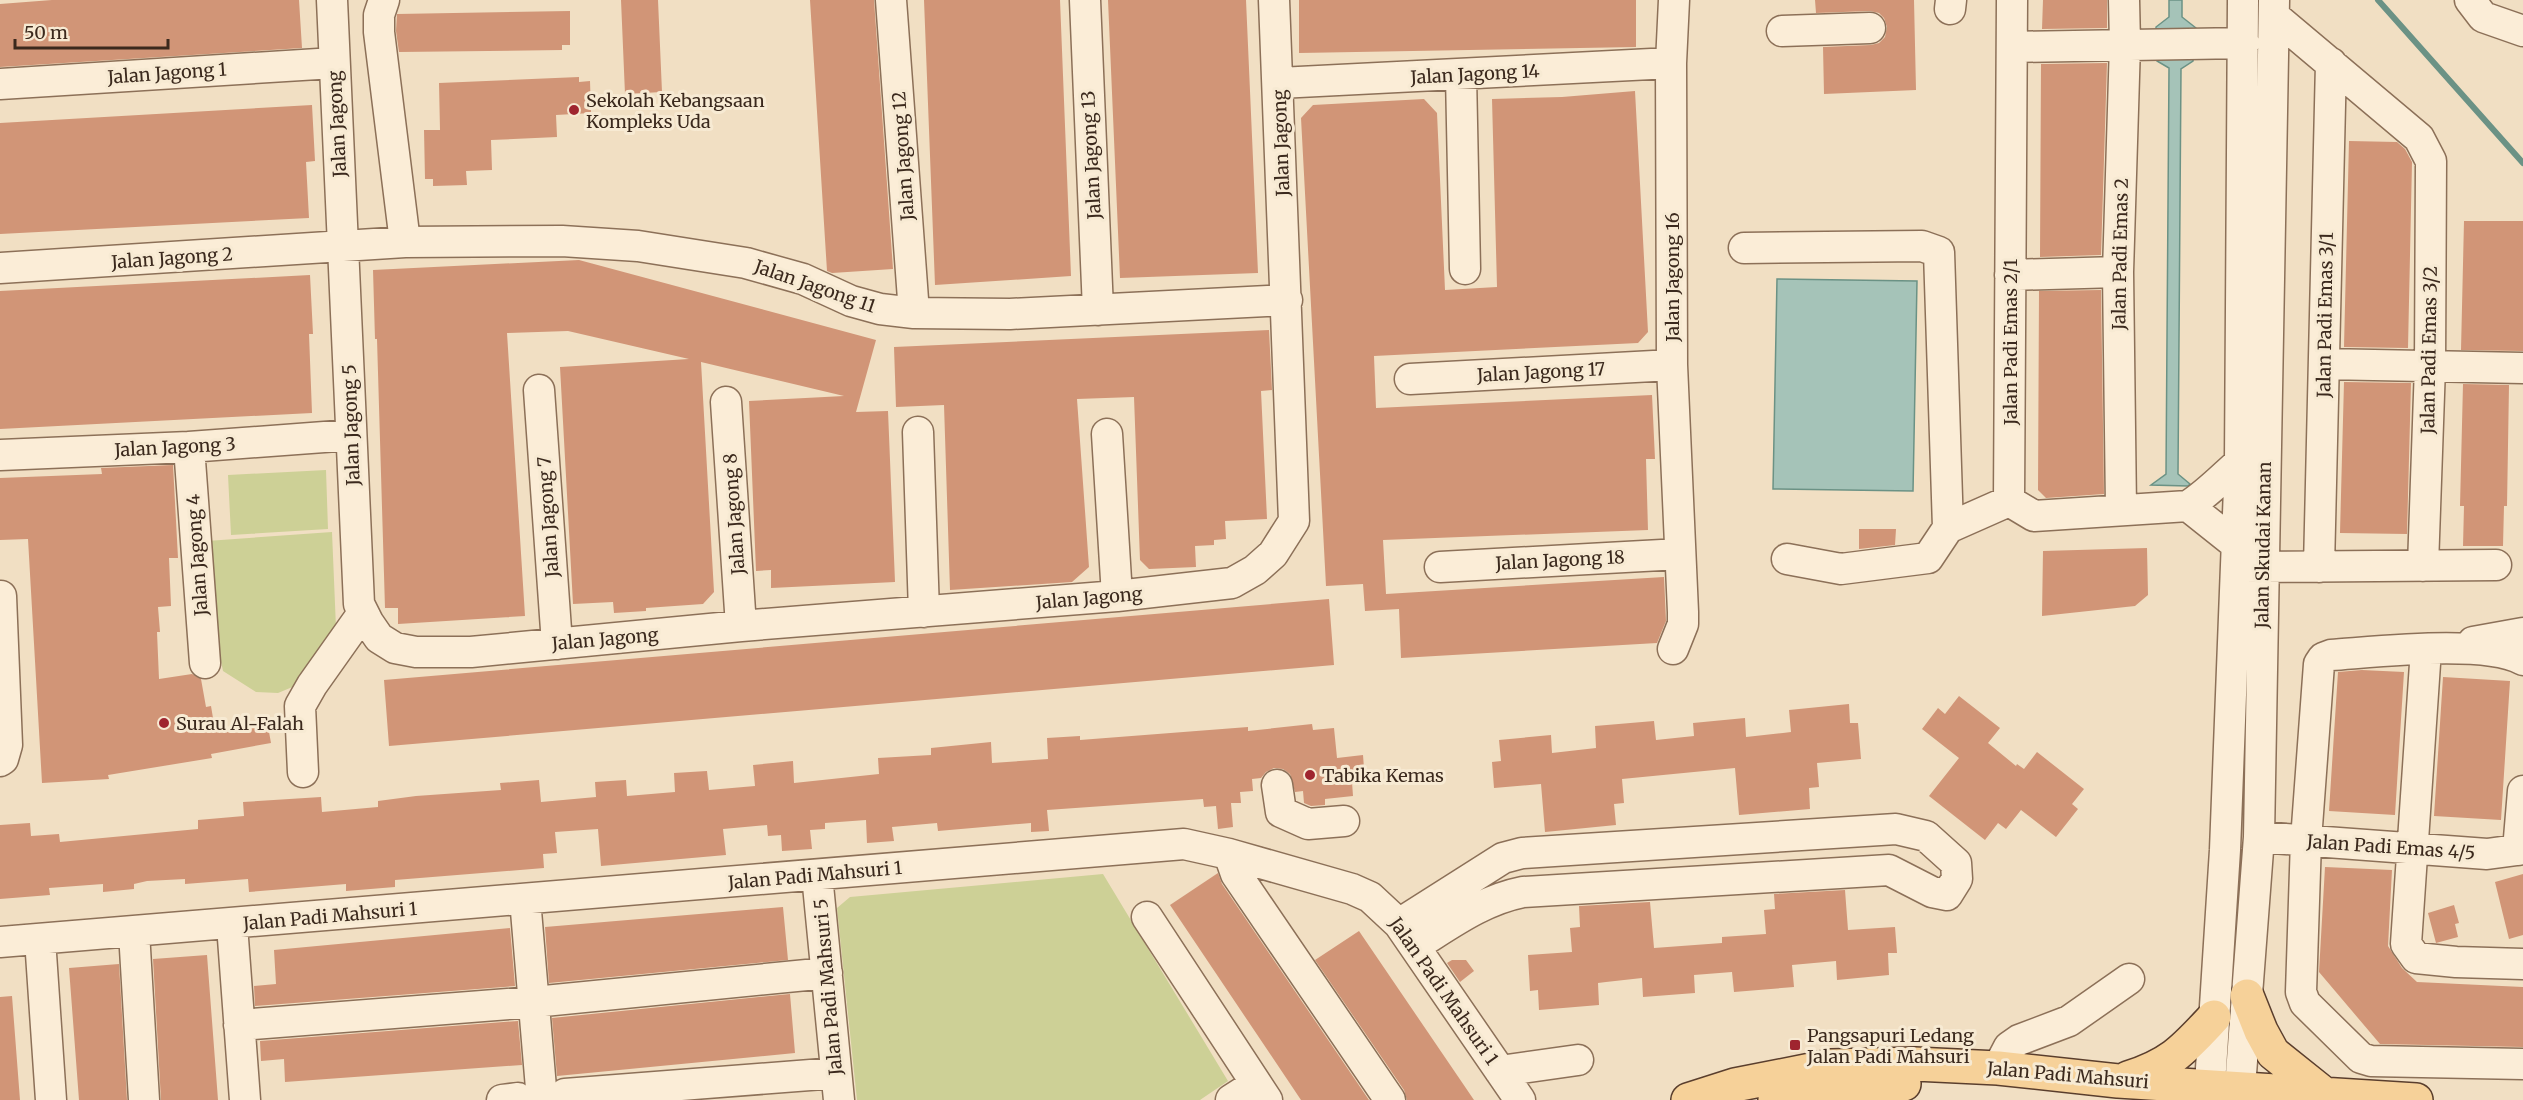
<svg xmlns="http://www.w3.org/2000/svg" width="2523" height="1100" font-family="Merriweather,serif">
  <rect width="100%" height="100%" fill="#f1dfc3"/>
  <path fill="#cdd096" d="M326,470l2,59 -97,6 -3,-60z
    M332,532l4,96 -34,55 -24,10 -22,-1 -33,-21 -7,-34 -9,-96z
    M1103,874l125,207 -28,19h-343l-20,-192 13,-11z"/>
  <path fill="#a5c3b8" stroke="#6b9285" stroke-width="1.5" d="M2169,0h13v17l14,11 -3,33 -12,8 -3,405 12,10 -2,2 -37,-1 15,-11 3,-406 -12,-7 -1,-34 13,-10z
    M1777,279l140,2 -4,210 -140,-2z"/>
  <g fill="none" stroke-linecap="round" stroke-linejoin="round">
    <path stroke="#6b9285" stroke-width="6" d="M2378,0l145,163"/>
  </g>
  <path fill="#d19577" d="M52,0h247l3,48 -302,19v-63z
    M621,0h37l4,92 -37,2z
    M810,0h64l19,269 -61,4 -5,-2z
    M924,0h136l11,276 -136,9z
    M1108,0h138l12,273 -138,5z
    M1299,0h337v47l-337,6z
    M1815,0h99l2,90 -92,4 -1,-47 48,-2 8,-2 6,-6 2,-10 -3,-9 -5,-5 -9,-2 -54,2z
    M2043,0h64v28l-65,1z
    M570,11v34h-8v5l-163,2 -3,-21 1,-17z
    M2107,63l-6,192 -61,2 1,-193z
    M579,77v5l11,-1 1,32 -35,2 1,22 -66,3 1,30 -26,1 1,14 -34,1v-7h-8l-1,-49h16l-1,-47z
    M1635,91l13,241 -10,11 -264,13 2,52 276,-13 3,64h-9l2,71 -265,10 3,54 278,-17 2,44 -9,22 -256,15 -2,-49 -34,2 -2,-27 -37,2 -25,-468 12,-13 111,-6 13,14 8,177 52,-3 -5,-188 70,-2z
    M312,105l3,56 -9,1 3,56 -309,16v-111z
    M2349,141l48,1 8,7 7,13 -4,186 -64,-1z
    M2464,221h59v130l-62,-1z
    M579,260l297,80 -20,72 32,-1 7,171 -124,6v-18l-15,1 -7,-170 95,-5 -143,-34 13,230 -11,12 -57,4v3l-32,2 -1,-11 -40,2 -13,-237 129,-8 -121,-28 -61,2 18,283 -127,8v-16h-13l-8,-269h-2l-2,-69z
    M310,275l3,59h-4l3,79 -312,16v-138z
    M2101,290l3,204 -58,4 -8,-8 1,-199z
    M1269,330l3,60 -11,1 6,128 -42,2 1,18 -12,1v5l-19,1 1,21 -47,2 -9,-9 -6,-163 -57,2 12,168 -17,15 -122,8 -6,-185 -48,2 -2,-60z
    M2344,382l67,1 -4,151 -67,-1z
    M2463,384l46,1 -2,121h-3l-1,40h-40l1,-40h-4z
    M173,465l5,93h-9l2,48 -13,1 2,25h-3l2,47 33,-5 9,5 5,28 5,-1 4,24 52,-9 4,22 -60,11 1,4 -104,17 1,4 -67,4 -14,-244 -28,1v-62l102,-4 -1,-6z
    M1859,529h37l-1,16 -36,4z
    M2147,548l1,47 -13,11 -93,10 1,-65z
    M1329,599l5,66 -945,81 -5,-66z
    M2362,670l42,2 -9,143 -66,-4 9,-139z
    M2443,677l67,4 -9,139 -67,-4z
    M1959,696l41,32 -12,15 28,23 1,-2 7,5 13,-17 47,37 -12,15 6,5 -22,28 -35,-27 -15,19 -8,-6 -13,17 -56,-44 30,-38 -37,-29 16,-21 7,6z
    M1849,704l1,19h8l3,36 -44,4 2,24 -10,1 1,21 -71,6 -4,-47 -113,11 2,24 -10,1 2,21 -71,7 -4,-48 -47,4 -2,-26 9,-1 -2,-21 52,-5 1,18 44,-5 -1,-22 59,-5 2,19 38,-4 -1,-13 52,-5 1,19 37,-4 8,-1 -2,-22z
    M1312,724l1,6 21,-2 3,30 26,-3 2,26 -13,1 1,14 -28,3v6l-14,1 -7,-3 -1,-12 -8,1 -5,-18 -7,-5 -9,-1 -8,4 -5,6 -9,1 1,12 -13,1 1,11h-10l2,24 -15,2 -2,-23 -12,1 -1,-8 -156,11 2,21 -18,1v-9l-93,8 -1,-8 -45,4 2,14 -27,2 -1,-23 -41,3v6l-15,1 2,19 -30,2 -1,-16 -13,1 -1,-11 -44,4 3,26 -125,11 -3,-37 -43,3 2,21 -14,1 1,14 -149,12v7l-49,4v-7l-97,8 -1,-13 -63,5v-5l-38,2 -13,3v5l-31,3v-8l-54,4 1,7 -50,4v-74l30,-2 1,13 28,-2 1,8 138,-13v-9l46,-4 -1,-14 78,-5 1,15 56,-5v-6l38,-5 85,-6 -1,-7 39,-3 2,22 55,-5 -1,-15 31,-2 1,16 48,-4 -1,-19 33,-2 2,19 46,-4 -2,-21 40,-4 1,22 85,-9 -1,-16 53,-3v-7l60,-6 1,21 56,-4 -1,-21 33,-2v4l168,-13v4z
    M2325,867l67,3 -4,76 14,22 15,14 106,5v60l-143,-3 -61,-72z
    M1218,873l4,11 147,216h-68l-131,-195z
    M2523,874v61l-14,4 -14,-57z
    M1845,890l3,40 47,-3 2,26h-9l1,22 -52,5 -1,-19 -44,4 2,22 -60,5 -2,-20 -38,3 1,18 -52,4 -1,-19 -36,4 -8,1 1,22 -60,5 -1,-20 -8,1 -2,-36 44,-3 -2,-24 10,-1 -1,-21 71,-4 4,46 68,-5v-6l44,-3 -2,-24 11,-1 -1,-15z
    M2454,905l5,18 -4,1 3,13 -22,6 -8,-30z
    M783,907l5,53 -239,23 -4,-56z
    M510,928l5,58 -260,20 -1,-20 22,-2 -2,-34z
    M1359,931l115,169h-67l-3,-10 -89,-130z
    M207,955l11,145h-57l-8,-141z
    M1452,960h14l8,11 -14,11 -13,-19z
    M119,964l8,136h-48l-10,-132z
    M790,994l5,59 -238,23 -5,-58z
    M12,996l8,104h-20v-103z
    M518,1021l4,44 -237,17 -1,-23 -23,2 -1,-20z"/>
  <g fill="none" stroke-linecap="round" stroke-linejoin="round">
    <g stroke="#8c7058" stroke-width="33">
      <path id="minor" d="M332,0l27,604 9,18 11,16 16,10 21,4h55l270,-26 376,-30 115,-13 23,-13 18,-16 21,-33 -20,-521
        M384,0l-5,15v17l26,210
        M891,0l23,313
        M1085,0l13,310
        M2470,0l13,17 40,14
        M1950,9l1,-9
        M2274,16l145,122 12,23 -1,205 -7,200
        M1782,31l88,-3
        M2012,47l232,-4
        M1461,75l4,194
        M1279,83l392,-20
        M0,84l334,-21
        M1744,248l178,-2 17,6 9,276
        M0,268l405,-26 157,-1 76,5 108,17 57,16 48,22 29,8 34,4 96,1 277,-14
        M2010,275l108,-3
        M2324,364l199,4
        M1410,379l262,-14
        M539,390l18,254
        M726,402l15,224
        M918,432l6,180
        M1107,434l10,162
        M189,447l16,216
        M0,455l189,-8 162,-12
        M2009,501l3,-501
        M2009,501l25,15 154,-10c19,-12 35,-29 52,-44
        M2188,506l49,39
        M2121,509l-3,-237 7,-228 -1,-44
        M1787,559l54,10 87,-11 20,-30 61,-27
        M1440,567l240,-13
        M2242,567l254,-2
        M2319,567l12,-504
        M2473,642l50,-9
        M1673,649l10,-25v-12l-11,-247 -1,-302 3,-63
        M2426,649l-20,295 10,14 40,4 67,2
        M2523,660c-37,-21 -147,-8 -192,-5l-8,3 -4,6 -13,176 -5,152 4,11 56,55 10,3 152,3
        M0,761l3,-2 4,-14 -6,-149
        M303,772l-3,-66 12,-21 51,-72
        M1277,785l4,27 27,12 36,-3
        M2259,837l228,17 36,-5
        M2518,850l5,-59
        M1229,854l7,20 154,226
        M817,875l22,225
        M525,899l17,201
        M1147,917l120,183
        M1399,924l104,-66 19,-5 374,-24 30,7 30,27 1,16 -10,16 -15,-3 -43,-22 -366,22c-41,8 -74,33 -108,54
        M232,925l13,175
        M134,932l10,168
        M40,939l11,161
        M0,942l1184,-98 45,10 123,35 18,8 29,27 121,176
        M239,1025l295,-23 293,-29
        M1998,1068l11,-21 10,-7 50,-19 60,-42
        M1500,1071l78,-11
        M565,1094l271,-21
        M502,1100l16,-2
        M1231,1100l25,-16
        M2209,1100l16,-250 15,-388 3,-462
        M2239,1100l20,-263 15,-837"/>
    </g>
    <g stroke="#5a3e2d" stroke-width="36">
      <path id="major" d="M2247,996l14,35 12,22 50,40
        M2128,1078c44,-14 56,-29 86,-61
        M1688,1100l47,-15 96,-19 84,-2 83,4 120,13 298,19
        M1775,1100l28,-6 101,-10"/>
    </g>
    <use href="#minor" stroke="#fbedd7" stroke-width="30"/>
    <use href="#major" stroke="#f6d199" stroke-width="33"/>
  </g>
  <g fill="#9f252f" stroke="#f7ead3" stroke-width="2">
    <circle cx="574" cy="110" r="6"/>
    <circle cx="164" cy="723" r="6"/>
    <circle cx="1310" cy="775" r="6"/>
    <rect x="1789" y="1039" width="12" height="12" rx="3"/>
  </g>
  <g text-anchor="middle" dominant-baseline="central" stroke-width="6" stroke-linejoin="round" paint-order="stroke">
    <g font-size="18" fill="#3b291d" stroke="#f7ead3">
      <text transform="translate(167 73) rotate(-4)">Jalan Jagong 1</text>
      <text transform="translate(1475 74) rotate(-3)">Jalan Jagong 14</text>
      <text transform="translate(337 124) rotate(-93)">Jalan Jagong</text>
      <text transform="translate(1281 143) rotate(-92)">Jalan Jagong</text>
      <text transform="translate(1091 155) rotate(-93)">Jalan Jagong 13</text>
      <text transform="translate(903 156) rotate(-94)">Jalan Jagong 12</text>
      <text transform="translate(2120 254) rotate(-89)">Jalan Padi Emas 2</text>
      <text transform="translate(172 258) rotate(-4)">Jalan Jagong 2</text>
      <text transform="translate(1672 277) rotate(-90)">Jalan Jagong 16</text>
      <text transform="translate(815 286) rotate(19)">Jalan Jagong 11</text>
      <text transform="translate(2325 315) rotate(-89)">Jalan Padi Emas 3/1</text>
      <text transform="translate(2010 342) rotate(-90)">Jalan Padi Emas 2/1</text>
      <text transform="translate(2429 350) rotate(-89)">Jalan Padi Emas 3/2</text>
      <text transform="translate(1541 372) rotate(-3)">Jalan Jagong 17</text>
      <text transform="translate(351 425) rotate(-92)">Jalan Jagong 5</text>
      <text transform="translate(175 447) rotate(-3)">Jalan Jagong 3</text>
      <text transform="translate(734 514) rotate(-94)">Jalan Jagong 8</text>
      <text transform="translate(548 517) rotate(-94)">Jalan Jagong 7</text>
      <text transform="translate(2263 545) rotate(-89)">Jalan Skudai Kanan</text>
      <text transform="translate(197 555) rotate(-94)">Jalan Jagong 4</text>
      <text transform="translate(1560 560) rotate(-3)">Jalan Jagong 18</text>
      <text transform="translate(1089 598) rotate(-5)">Jalan Jagong</text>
      <text transform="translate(605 639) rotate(-5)">Jalan Jagong</text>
      <text transform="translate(2391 847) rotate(4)">Jalan Padi Emas 4/5</text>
      <text transform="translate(815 875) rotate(-5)">Jalan Padi Mahsuri 1</text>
      <text transform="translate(330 916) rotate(-5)">Jalan Padi Mahsuri 1</text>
      <text transform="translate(828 987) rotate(-95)">Jalan Padi Mahsuri 5</text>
      <text transform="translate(1444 991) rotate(55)">Jalan Padi Mahsuri 1</text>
      <text transform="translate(2068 1075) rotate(5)">Jalan Padi Mahsuri</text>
    </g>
    <g font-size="18" fill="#3b291d" stroke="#f7ead3" text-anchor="start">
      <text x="586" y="100">Sekolah Kebangsaan<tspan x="586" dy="21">Kompleks Uda</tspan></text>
      <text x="176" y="723">Surau Al-Falah</text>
      <text x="1322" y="775">Tabika Kemas</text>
      <text x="1807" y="1035">Pangsapuri Ledang<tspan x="1807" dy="21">Jalan Padi Mahsuri</tspan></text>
    </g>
  </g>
  <path d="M15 39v9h153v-9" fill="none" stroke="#3b291d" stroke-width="3"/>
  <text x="24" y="39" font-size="18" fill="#3b291d" stroke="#f7ead3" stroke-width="4.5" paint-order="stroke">50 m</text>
</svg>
